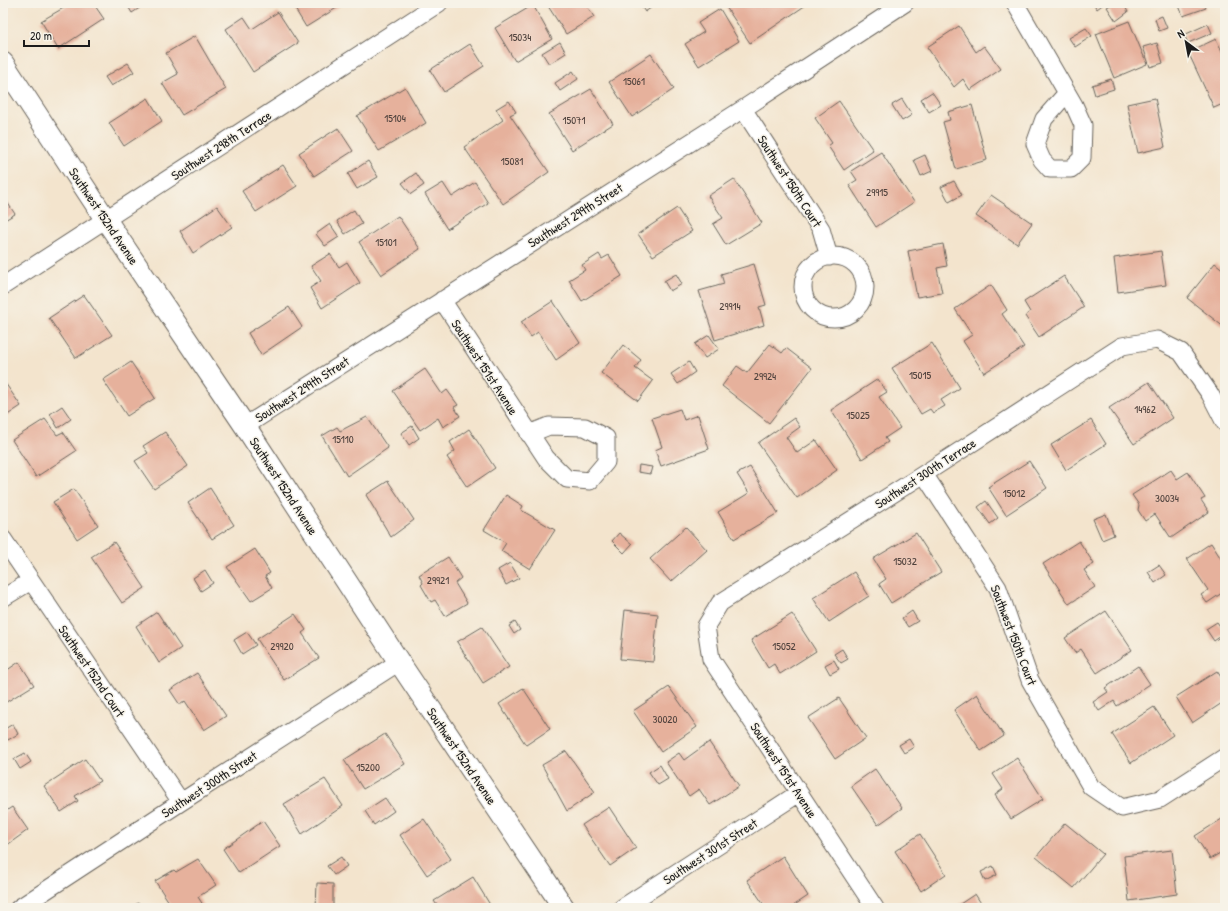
<svg xmlns="http://www.w3.org/2000/svg" width="1228" height="911" font-family="'Patrick Hand',sans-serif">
  <rect width="100%" height="100%" fill="#f7f3e8"/>
  <filter id="ink" filterUnits="userSpaceOnUse"><feTurbulence type="fractalNoise" baseFrequency=".025" numOctaves="2"/><feDisplacementMap in="SourceGraphic" scale="8" xChannelSelector="R" yChannelSelector="G"/><feConvolveMatrix kernelMatrix="1 2 1 2 8 2 1 2 1" color-interpolation-filters="sRGB"/></filter>
  <filter id="wash" filterUnits="userSpaceOnUse"><feTurbulence type="fractalNoise" baseFrequency=".012" numOctaves="4" result="noise"/><feDisplacementMap in="SourceGraphic" scale="16" xChannelSelector="R" yChannelSelector="G"/><feGaussianBlur stdDeviation="0.9" result="paint"/><feColorMatrix in="noise" values="0 0 0 0 0 0 0 0 0 0 0 0 0 0 0 0 0 1.4 0 .05"/><feComposite in="paint" operator="in"/></filter>
  <g filter="url(#wash)">
    <rect width="100%" height="100%" fill="#f3e4cd"/>
    <g id="blocks">
      <path fill="#e6b19c" d="M72,3h21l11,16 -46,30 -17,-28z
        M126,3h21l-15,10z
        M295,3h48v1l-37,23 -14,-23z
        M546,3h39l9,14 -28,17z
        M639,3h14l2,2 -10,7z
        M732,3h73l1,2 -56,38 -24,-36z
        M1093,3h12l-8,6z
        M1114,3h9l5,9 -12,9 -9,-14z
        M1178,3h26l2,5 -23,8z
        M533,5l19,34 -37,22 -20,-33z
        M720,9l19,32 -40,25 -14,-22 19,-12 -6,-9z
        M278,12l20,31 -45,29 -27,-43 18,-12 8,12z
        M1162,16l5,12 -8,3 -4,-12z
        M1129,21l18,43 -33,14 -18,-44z
        M1208,24l4,9 -24,10 -4,-8z
        M959,26l17,26 8,-6 17,23 -31,21 -7,-11 -9,8 -27,-40z
        M1086,28l6,8 -17,11 -6,-9z
        M195,36l31,53 -44,26 -20,-32 16,-9 -12,-21z
        M1216,39l9,18v46l-11,5 -26,-56z
        M560,42l6,11 -17,11 -7,-11z
        M1157,43l6,20 -13,4 -7,-20z
        M470,44l14,22 -40,26 -14,-22z
        M651,54l23,35 -42,28 -23,-35z
        M128,63l6,9 -23,14 -6,-9z
        M573,71l5,8 -18,12 -5,-8z
        M1111,79l3,10 -19,6 -3,-10z
        M405,87l21,36 -47,28 -22,-35z
        M591,89l22,35 -41,26 -23,-36z
        M932,92l9,13 -12,7 -8,-13z
        M148,98l14,23 -38,25 -15,-23z
        M1155,98l10,49 -27,6 -11,-49z
        M902,99l10,16 -10,6 -10,-16z
        M509,101l7,11 -6,3 39,57 -46,32 -39,-57 39,-27 -7,-11z
        M839,101l34,49 -29,20 -16,-24 4,-3 -17,-25z
        M972,105l15,55 -31,9 -13,-47 7,-2 -2,-8z
        M338,128l15,23 -39,25 -15,-23z
        M881,152l33,50 -38,25 -27,-42 8,-5 -6,-9z
        M925,155l7,16 -11,5 -7,-16z
        M368,161l10,16 -21,12 -9,-15z
        M283,165l14,21 -41,26 -14,-21z
        M416,173l8,12 -13,9 -9,-11z
        M734,179l28,44 -36,22 -13,-21 10,-6 -15,-22z
        M954,181l8,14 -13,7 -8,-15z
        M475,182l13,21 -41,26 -22,-35 18,-11 9,14z
        M991,195l41,28 -15,21 -41,-28z
        M3,196l12,18 -12,7z
        M217,206l15,21 -39,26 -13,-22z
        M677,208l15,23 -39,25 -15,-22z
        M354,210l8,14 -17,10 -8,-13z
        M398,216l22,33 -39,26 -22,-33z
        M330,224l9,13 -14,9 -9,-12z
        M943,244l4,22 -10,2 5,25 -25,4 -9,-46z
        M1161,251l5,34 -48,7 -4,-34z
        M330,254l9,13 8,-5 13,21 -38,25 -12,-20 11,-7 -10,-15z
        M599,254l3,5 7,-4 13,21 -40,25 -13,-21 16,-10 -3,-5z
        M1215,263l10,8v57l-38,-30z
        M754,264l12,41 -7,2 5,18 -49,15 -16,-49 25,-7 -3,-10z
        M676,274l6,10 -12,7 -6,-10z
        M1064,276l20,31 -45,30 -14,-21 5,-4 -6,-10z
        M991,285l16,25 -5,4 22,33 -40,26 -21,-32 9,-6 -17,-26z
        M84,295l28,40 -36,23 -27,-40z
        M553,301l27,42 -24,17 -18,-28 -7,5 -10,-15z
        M289,307l13,20 -41,28 -13,-22z
        M709,335l10,14 -14,9 -10,-14z
        M932,343l28,45 -19,12 4,6 -12,7 -3,-4 -9,5 -29,-46z
        M770,344l12,9 4,-5 26,20 -43,55 -47,-37 15,-20 10,7z
        M623,345l18,15 -6,8 18,13 -15,20 -37,-28z
        M131,362l24,36 -28,18 -24,-36z
        M689,362l6,10 -17,12 -7,-10z
        M425,369l17,25 5,-4 11,15 -4,2 6,9 -17,11 -5,-9 -18,12 -27,-39z
        M878,379l9,13 -8,5 21,31 -15,10 3,4 -26,17 -31,-49z
        M3,380l18,26 -18,12z
        M1149,382l24,36 -39,26 -25,-36z
        M62,406l9,13 -13,9 -8,-14z
        M680,409l4,11 14,-5 11,34 -48,17 -6,-16 7,-3 -10,-29z
        M367,417l21,31 -41,28 -25,-40 15,-9 3,4z
        M794,418l6,9 -14,10 11,16 19,-13 21,30 -40,28 -39,-55z
        M45,419l12,16 6,-3 13,19 -40,26 -24,-37z
        M1091,420l15,24 -40,26 -15,-25z
        M412,426l7,12 -10,7 -8,-12z
        M469,429l26,39 -28,19 -20,-30 8,-6 -5,-9z
        M165,432l23,34 -34,23 -19,-28 13,-8 -5,-7z
        M1029,461l18,27 -41,27 -18,-28z
        M639,465l13,2 -2,7 -12,-2z
        M750,467l28,46 -44,26 -16,-27 31,-19 -12,-19z
        M1171,470l6,9 11,-7 17,26 -4,2 8,12 -38,26 -16,-24 -10,7 -7,-11 1,-5 -7,-10z
        M388,481l26,39 -23,17 -25,-42z
        M210,488l24,37 -22,14 -24,-36z
        M74,489l24,36 -21,14 -24,-37z
        M506,495l17,11 -2,4 34,20 -25,39 -29,-18 5,-8 -22,-13z
        M986,501l12,17 -8,6 -12,-17z
        M1106,514l8,21 -12,5 -9,-21z
        M686,527l21,23 -36,32 -21,-23z
        M619,533l13,11 -8,9 -12,-12z
        M916,533l25,39 -50,31 -12,-19 7,-5 -13,-20z
        M1079,541l15,23 -10,6 11,17 -26,17 -26,-40z
        M114,542l31,46 -23,15 -31,-46z
        M1211,543l14,22v26l-18,12 -6,-8 7,-5 -21,-31z
        M255,549l15,24 -5,3 7,12 -21,13 -24,-34z
        M448,557l13,21 -6,5 12,20 -22,13 -10,-16 -4,2 -10,-17 2,-2 -4,-8z
        M510,563l9,15 -13,7 -8,-15z
        M1159,565l7,10 -11,8 -7,-11z
        M205,570l8,13 -12,8 -8,-13z
        M854,572l15,24 -40,26 -16,-24z
        M625,610l33,4 -5,48 -33,-3z
        M912,611l6,10 -10,6 -6,-9z
        M1106,611l26,39 -35,23 -16,-24 -6,4 -10,-15z
        M157,612l24,36 -22,15 -23,-37z
        M295,614l11,16 -4,3 17,25 -35,22 -27,-41z
        M792,614l24,37 -36,23 -6,-10 -6,4 -17,-28z
        M515,622l5,8 -6,4 -5,-8z
        M1217,622l8,11 -11,8 -8,-12z
        M482,627l27,40 -26,16 -26,-41z
        M247,632l9,13 -14,9 -8,-14z
        M842,649l6,10 -7,4 -7,-9z
        M834,660l5,9 -9,5 -5,-9z
        M19,662l15,23 -31,19v-31z
        M1138,666l12,18 -33,22 -3,-5 -15,10 -6,-9 15,-10 -3,-4z
        M1217,671l8,12v18l-33,22 -16,-26z
        M197,673l29,43 -22,14 -19,-29 -5,4 -10,-15z
        M669,687l28,40 -36,25 -28,-41z
        M523,688l27,41 -24,16 -27,-41z
        M977,694l27,42 -23,15 -27,-41z
        M839,698l27,40 -31,21 -27,-41z
        M1154,707l19,28 -42,28 -19,-29z
        M13,724l5,10 -10,6 -5,-7v-3z
        M385,734l20,30 -42,25 -19,-29z
        M909,739l5,8 -10,6 -5,-8z
        M709,742l30,44 -29,19 -11,-16 -10,7 -23,-34 13,-9 5,7z
        M566,751l29,41 -28,19 -25,-46z
        M25,753l6,9 -11,7 -6,-10z
        M1017,758l26,41 -32,20 -16,-24 8,-6 -10,-15z
        M85,759l15,22 -25,15 3,5 -17,11 -17,-26z
        M660,765l8,14 -10,6 -9,-13z
        M875,769l27,39 -24,17 -27,-39z
        M325,779l18,27 -41,28 -18,-30z
        M385,798l9,13 -20,14 -9,-14z
        M12,807l16,23 -25,18v-35z
        M609,807l27,41 -26,18 -28,-41z
        M1225,817v33l-15,9 -15,-23z
        M424,819l27,40 -24,16 -27,-40z
        M263,821l17,25 -41,27 -16,-24z
        M1065,823l38,31 -29,34 -38,-31z
        M920,834l26,40 -25,17 -26,-40z
        M1172,850l5,44 -48,7 -5,-45z
        M783,856l25,40 -18,12h-24l-19,-28z
        M341,857l6,9 -13,9 -7,-9z
        M198,859l18,26 -18,12 7,11h-32l-18,-27 19,-11 2,2z
        M993,866l4,9 -12,6 -4,-9z
        M473,877l19,31h-53l-5,-7z
        M317,883l16,1v24h-17z
        M975,894l9,14h-30z
        M138,903l4,5h-12z"/>
    </g>
  </g>
  <g filter="url(#ink)">
    <use href="#blocks" fill-opacity="0" stroke="#67625a" stroke-width="1"/>
    <g fill="none" stroke-linecap="round" stroke-linejoin="round">
      <g stroke="#67625a" stroke-width="19">
        <path id="minor" d="M1015,3l59,102 9,20 -1,33 -11,11h-21l-8,-9 -7,-16 9,-25 22,-25
          M743,109l78,120 8,28
          M803 287a31 31 0 1 1 62 0a31 31 0 1 1-62 0Z
          M3,286l436,-283
          M442,300l104,158 21,21 23,2 16,-19v-24l-21,-11 -36,-1 -20,8
          M245,426l498,-317 162,-106
          M924,474l74,114 32,92 61,107 31,21 38,-9 65,-42
          M3,539l178,263
          M3,598l28,-17
          M19,908l162,-106 218,-140
          M622,908l177,-115
          M875,908l-164,-249 -5,-33 14,-23 204,-129 198,-128 35,-6 24,12 29,42 15,29"/>
      </g>
      <g stroke="#67625a" stroke-width="23">
        <path id="tertiary" d="M3,63l103,157 139,206 154,236 165,246"/>
      </g>
      <use href="#minor" stroke="#fff" stroke-width="17"/>
      <use href="#tertiary" stroke="#fff" stroke-width="21"/>
    </g>
  </g>
  <g text-anchor="middle" dominant-baseline="central" stroke-width="3" stroke-linejoin="round" paint-order="stroke">
    <g font-size="11" fill="#4e413c">
      <text x="520" y="37">15034</text>
      <text x="634" y="81">15061</text>
      <text x="395" y="118">15104</text>
      <text x="574" y="120">15071</text>
      <text x="512" y="161">15081</text>
      <text x="877" y="192">29915</text>
      <text x="386" y="242">15101</text>
      <text x="730" y="306">29914</text>
      <text x="920" y="375">15015</text>
      <text x="765" y="376">29924</text>
      <text x="1145" y="409">14962</text>
      <text x="858" y="415">15025</text>
      <text x="343" y="439">15110</text>
      <text x="1014" y="493">15012</text>
      <text x="1167" y="498">30034</text>
      <text x="905" y="561">15032</text>
      <text x="438" y="580">29921</text>
      <text x="282" y="646">29920</text>
      <text x="784" y="646">15052</text>
      <text x="665" y="719">30020</text>
      <text x="368" y="767">15200</text>
    </g>
    <g font-size="13" fill="#1c1c1c" stroke="#f7f3e8">
      <text transform="translate(221 145) rotate(-33)">Southwest 298th Terrace</text>
      <text transform="translate(790 181) rotate(57)">Southwest 150th Court</text>
      <text transform="translate(575 215) rotate(-32)">Southwest 299th Street</text>
      <text transform="translate(104 216) rotate(56)">Southwest 152nd Avenue</text>
      <text transform="translate(485 367) rotate(57)">Southwest 151st Avenue</text>
      <text transform="translate(302 389) rotate(-33)">Southwest 299th Street</text>
      <text transform="translate(925 473) rotate(-33)">Southwest 300th Terrace</text>
      <text transform="translate(284 486) rotate(57)">Southwest 152nd Avenue</text>
      <text transform="translate(1014 635) rotate(69)">Southwest 150th Court</text>
      <text transform="translate(92 671) rotate(56)">Southwest 152nd Court</text>
      <text transform="translate(462 756) rotate(56)">Southwest 152nd Avenue</text>
      <text transform="translate(784 770) rotate(57)">Southwest 151st Avenue</text>
      <text transform="translate(209 784) rotate(-33)">Southwest 300th Street</text>
      <text transform="translate(710 851) rotate(-33)">Southwest 301st Street</text>
    </g>
  </g>
  <rect width="1228" height="911" fill="none" stroke="#f7f3e8" stroke-width="16"/>
  <g transform="translate(1186 42) rotate(328)" stroke="#f7f3e8" stroke-width="3" paint-order="stroke">
  <path d="M0-3L7 15L0 10L-7 15Z" fill="#1c1c1c"/>
  <text y="-6" font-size="11" font-weight="bold" text-anchor="middle" fill="#1c1c1c">N</text>
  </g>
  <path d="M24 40v6h65v-6" fill="none" stroke="#1c1c1c" stroke-width="2"/>
  <text x="30" y="40" font-size="12" fill="#1c1c1c" stroke="#f7f3e8" stroke-width="3" paint-order="stroke">20 m</text>
</svg>
